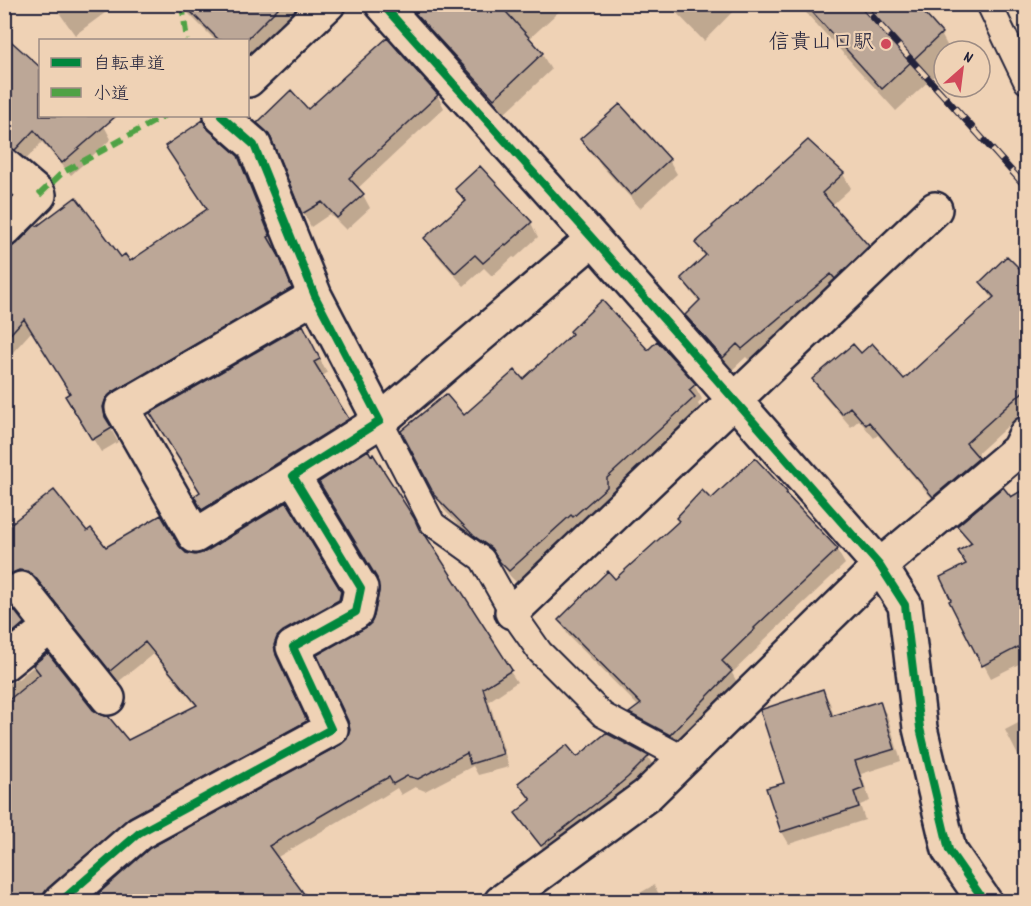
<svg xmlns="http://www.w3.org/2000/svg" width="1031" height="906" font-family="Dekko,'Klee One',sans-serif">
  <rect width="100%" height="100%" fill="#efd2b5"/>
  <filter id="ink" filterUnits="userSpaceOnUse"><feTurbulence type="fractalNoise" baseFrequency=".0167" numOctaves="2"/><feDisplacementMap in="SourceGraphic" scale="12" xChannelSelector="R" yChannelSelector="G"/><feConvolveMatrix kernelMatrix="1 2 1 2 8 2 1 2 1" color-interpolation-filters="sRGB"/></filter>
  <g filter="url(#ink)">
    <path fill="#0003" d="M53,4h64l-42,31z
      M179,4h130l-61,56v-20h-33z
      M413,4h154l-38,35 13,15 9,16 -47,44 -78,-85 -9,-16 2,-2z
      M668,4h72l-36,37z
      M798,4h116l27,30 9,17h-6v16l-48,44z
      M4,35l36,35v46h52l12,10 7,13 -40,36 -29,-33 -19,21 -19,-2z
      M437,95l7,13 -87,81 6,6 7,13 -24,22 -16,-16 -19,13 -7,-13 -29,-70 -8,-8 -8,-13z
      M620,106l49,54 8,14 -37,34 -50,-55 -8,-13z
      M208,131l29,26 8,14 32,78 -3,2 12,20 12,30 -185,110 -3,10 2,10 6,11 -17,10 -34,-56 4,-3 -39,-62 -28,31v-112l117,9 8,4 79,-53 -41,-63z
      M843,174l8,14 -20,18 36,41 8,14 -124,101 -5,-5 -15,14 -37,-42 -8,-14 14,-13 -9,-10 -8,-14 22,-21 -8,-13z
      M457,189l74,34 7,14 -23,21 -2,-1 -21,19 -8,-8 -20,18 -30,-34 -8,-14 39,-34z
      M1007,258l19,19v108l-4,4 4,7v13l-51,47 11,17 -44,37 -64,-75 -4,3 -15,-18 -8,7 -29,-34 -8,-14 47,-24 42,26 90,-81 -11,-17z
      M310,341l17,32 -6,4 34,56 -144,90 -15,-26 6,-4z
      M648,352l46,33 8,14 -4,5 4,7 -88,81v9l-34,27 -62,56 -8,-8 -10,-15 -16,-11 -40,-40 -8,-15 28,-78 59,-36z
      M1026,488v180l-3,-6 -32,16 -7,-13 -16,-101 4,-19 -13,-19 55,-24z
      M786,493l6,9 45,48 8,14 -84,79 1,1 -30,29 7,13 -61,62 -39,-21 -8,-14 8,-6 -71,-72 -8,-14 55,-40 96,-80z
      M286,504l61,101 -67,53 2,11 30,65 -259,168h-49v-218h4l9,-4 31,-25 44,56 36,31 69,-35 -44,-53 -35,28 -74,-93 -9,-6 -25,11 -1,12 14,18 7,12 -26,21v-113l83,-11 19,16 72,-2 8,7 9,2 10,-3z
      M422,538l95,144 -28,19 20,66 -31,8 -5,-9 -48,25 -10,-4 -14,8 -4,-7 -16,10 -1,-1 -104,61 -185,44 250,-155 7,-7 3,-9 21,-107z
      M823,691l7,12 4,14 45,-14 8,12 14,46 -40,13 9,27 -10,4 5,15 -76,24 -7,-12 -14,-43 17,-5z
      M1026,719v52l-21,-41z
      M606,735l42,22 7,12 -106,88 -25,-32 -7,-12 15,-11 -12,-19 56,-23z
      M654,885l9,17h-39z"/>
    <path fill="#bca797" stroke="#22223b" stroke-width="1.5" d="M183,4h99l-36,36h-27z
      M424,4h75l44,49 -49,46 -79,-86z
      M805,4h111l26,29 -60,56z
      M4,35l36,32v49h76l-54,47 -28,-33 -19,20 -7,-3h-4z
      M387,38l51,57 -89,83 15,16 -27,24 -15,-16 -20,12 -31,-76 -5,-7 -9,-8 34,-33 17,19z
      M620,104l50,55 -39,36 -51,-56z
      M203,120l6,10 29,26 32,80 -2,1 11,19 13,32 -179,104 -7,6 -3,9 2,10 7,11 -20,12 -27,-44 5,-3 -46,-74 -20,22v-93h5l8,-4 18,-19 2,1 39,-29 45,60 4,-3 5,7 77,-52 -42,-63z
      M808,140l36,33 -22,20 47,53 -34,33 -4,-5 -89,75 -5,-5 -14,14 -38,-43 15,-15 -19,-22 25,-23 -11,-12 18,-16 -1,-1z
      M480,166l52,56 -26,23 -1,-1 -22,19 -8,-8 -20,18 -31,-35 42,-37 -11,-12z
      M1007,256l15,15 4,-4v122l-60,54 13,15 -46,39 -64,-75 -3,3 -16,-18 -8,7 -30,-35 41,-35 8,9 11,-10 32,36 90,-82 -14,-15z
      M602,300l46,50 9,-9 39,43 -7,6 6,7 -88,81v9l-34,30 -2,-2 -62,56 -9,-9 -9,-14 -17,-12 -39,-40 -34,-65 45,-37 18,21 51,-45 8,9 49,-45 -2,-3z
      M303,325l17,34 -6,3 35,57 -147,91 -8,-14 6,-4 -50,-79z
      M368,450l3,5 2,-1 41,64 6,13 6,5 86,134 -29,18 20,66 -33,10 -3,-11 -49,26 -11,-3 -14,8 -4,-7 -17,9 -103,60 41,56h-221l61,-54 190,-103 7,-6 3,-9 -2,-9 -31,-66 48,-27 6,-5 3,-7 5,-25 -2,-13 -58,-96z
      M755,458l32,34 -1,2 52,55 -84,79 1,1 -33,32 10,10 -62,64 -41,-22 12,-9 -83,-84 50,-49 7,8 64,-58 -3,-3 26,-28 9,9z
      M1003,487l8,10 15,-9v155l-44,23 -33,-65 2,-1 -11,-23 26,-13 -8,-13 14,-8 -15,-17z
      M54,490l33,41 4,-3 15,19 55,-32 18,31 7,7 9,2 10,-3 82,-50 54,89 -2,9 -56,31 -6,6 -3,8 2,10 31,66 -177,96 -82,71 -5,7 -1,7h-38v-198l36,-30 -7,-9 15,-12 45,57 8,5 7,1 20,24 69,-35 -52,-63 -35,29 -75,-94 -8,-6 -8,-1 -9,4 -6,7v-52z
      M4,597l20,26 -15,13 -5,-6z
      M823,689l9,27 48,-15 15,48 -40,12 9,27 -10,4 5,15 -78,25 -15,-44 18,-5 -24,-73z
      M606,733l43,23 -21,21 -20,17 -67,52 -26,-33 16,-13 -13,-17 49,-38 10,12z"/>
    <g fill="none" stroke-linecap="round" stroke-linejoin="round">
      <g stroke="#22223b" stroke-width="28">
        <path id="service" d="M989,4l37,77
          M380,421l53,103 49,35 30,53 28,40 63,63 82,44"/>
      </g>
      <g stroke="#22223b" stroke-width="38">
        <path id="minor" d="M382,4l211,235 287,327 25,39 15,123 29,122 36,52
          M248,80l80,-76
          M4,165l35,30 -35,35
          M380,421l213,-182
          M293,476l-98,60 -73,-128 193,-112
          M21,589l87,109
          M512,612l423,-403
          M4,664l47,-38
          M60,902l79,-69 192,-104 -38,-82 63,-35 5,-24 -68,-112 87,-55 -65,-125 -61,-151 -33,-29
          M501,902l146,-107 233,-229 138,-116 8,-16"/>
      </g>
      <use href="#service" stroke="#efd2b5" stroke-width="24"/>
      <use href="#minor" stroke="#efd2b5" stroke-width="33"/>
      <g stroke="#22223b" stroke-width="7">
        <path id="rail" d="M861,4l165,183"/>
      </g>
      <use href="#rail" stroke="#efd2b5" stroke-width="4.5" stroke-dasharray="14" stroke-linecap="butt"/>
      <path stroke="#50a245" stroke-width="6" stroke-dasharray="12 6" stroke-linecap="butt" d="M182,4l5,36
        M39,195l23,-22 102,-57"/>
      <g stroke="#efd2b5" stroke-width="11">
        <path id="cycleway" d="M382,4l211,235 287,327 25,39 15,123 29,122 36,52
          M60,902l79,-69 192,-104 -38,-82 63,-35 5,-24 -68,-112 87,-55 -65,-125 -61,-151 -33,-29"/>
      </g>
      <use href="#cycleway" stroke="#00873e" stroke-width="8"/>
    </g>
  </g>
  <circle fill="#d1495b" stroke="#efd2b5" stroke-width="2" cx="886" cy="44" r="6"/>
  <g text-anchor="middle" dominant-baseline="central" stroke-width="4.5" stroke-linejoin="round" paint-order="stroke">
    <g font-size="21" fill="#22223b" stroke="#efd2b5" text-anchor="end">
      <text x="874" y="44">信貴山口駅</text>
    </g>
  </g>
  <rect width="1031" height="906" fill="none" stroke="#efd2b5" stroke-width="24"/>
  <rect x="12" y="12" width="1007" height="882" fill="none" stroke="#22223b" stroke-width="2" filter="url(#ink)"/>
  <rect x="39" y="39" width="210" height="78" fill="#efd2b5" stroke="#9d8c84" stroke-width="1.5"/>
  <rect x="51" y="58" width="30" height="9" fill="#00873e" stroke="#9d8c84" stroke-width="1.5"/>
  <text x="93" y="69" font-size="18" fill="#22223b">自転車道</text>
  <rect x="51" y="88" width="30" height="9" fill="#50a245" stroke="#9d8c84" stroke-width="1.5"/>
  <text x="93" y="99" font-size="18" fill="#22223b">小道</text>
  <g transform="translate(962 69) rotate(28)"><circle r="28" fill="#efd2b5" stroke="#9d8c84" stroke-width="1.5"/>
  <path d="M0-4.5L10 22L0 15L-10 22Z" fill="#d1495b"/>
  <text y="-9" font-size="16" font-weight="bold" text-anchor="middle" fill="#22223b">N</text>
  </g>
</svg>
